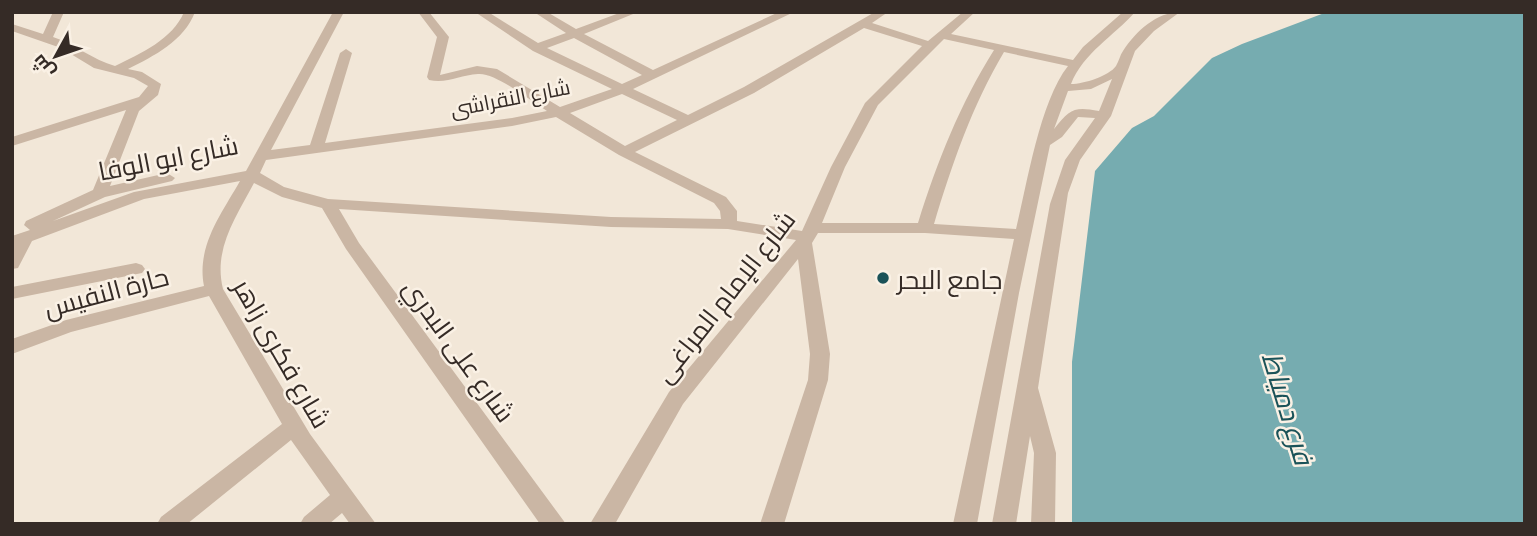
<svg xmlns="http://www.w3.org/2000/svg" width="1537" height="536" font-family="Commissioner,Cairo,sans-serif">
  <rect width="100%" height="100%" fill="#f2e7d8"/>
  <path fill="#76acb0" d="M1327,12h198v512h-453v-162l23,-191 37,-43 22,-12 58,-58 30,-14z"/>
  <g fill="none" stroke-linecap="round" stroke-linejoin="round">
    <path fill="#cab6a4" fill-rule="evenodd" d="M53,12h11l-11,25c22,7 40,23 62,29 25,-12 58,-27 69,-54h11c-11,29 -41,44 -67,57l14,3 19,12 -3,11 -19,16 -29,75 57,-13 8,5 -3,3 -67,16 -52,24 81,-29 112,-21 87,-159h11l-73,138 39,-5 30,-92 6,-4 6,4 -27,90 187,-25 35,-7c-16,-10 -52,-39 -69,-37 -18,1 -31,10 -49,6l-2,-3 10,-40 -19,-25h11l20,25 -9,38 37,-9 20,3 63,38 52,-18 -79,-38 -58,-39h13l50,31 28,-10 -32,-21h13l29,17 46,-17h16l-54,22 69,36 126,-58h15l-161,77 55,26 56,-28 131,-75h13l-16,11 56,18 35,-29h12l-24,22 122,26 10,-13 40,-35h12c-21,24 -52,41 -64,72 13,0 38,-8 45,-18 3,-5 4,-11 7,-15 13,-20 34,-39 57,-39l-26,19 -19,20 -24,65 -31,44 -12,33 -30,195 18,65 -1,71h-24l3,-71 -4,-17 -14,88h-24l58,-320 15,-44 30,-42 -17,-1 -16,20 -12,8 -31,148 -42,231h-24l61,-285 -89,-6h-107l-6,10 18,111 -2,26 -44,144h-24l48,-144 2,-26 -12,-95 -115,145 -68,120h-25l79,-132 127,-152 -68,-11 -117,-2 -272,-18 20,34 207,281h-26l-194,-275 -24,-41 -40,-11 -28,-14c-18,34 -41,66 -31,106l87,145 66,90h-26l-8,-11 -13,11h-29l4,-7 26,-22 -39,-55 -104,84h-30l4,-7 121,-93 -73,-128 -138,36 -59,22v-15l54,-19 138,-34c-8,-40 18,-73 36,-105l-96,18 -112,42 -14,27 -6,1v-33l18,-6 -6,-5 2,-4 67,-31 33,-80 -114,36v-9l127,-40 9,-11 -14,-8 -40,-10 -33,-20 -49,-17v-7l31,10zM864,28l58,18 -57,57 -34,64 -29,64 -65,-10v-10l-11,-14 -91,-45 119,-59zM574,38l68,37 -20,9 -75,-36zM944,39l50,11c-34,54 -57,112 -76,173h-96l23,-56 33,-62zM1004,52l64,14c-28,35 -41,118 -52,163l-82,-5c18,-60 38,-118 70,-172zM1112,79l-13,32c-25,-5 -29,-2 -45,18l14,-38 23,-2zM622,94l55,26 -52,26 -55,-33zM556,117l63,38 95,48 6,8 1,8 -110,-2 -283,-18 -44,-12 -24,-14 6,-13 246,-34z
      M136,263l6,2 3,4 -3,4 -130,26v-12z"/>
  </g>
  <circle fill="#1a5258" stroke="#faf1e5" stroke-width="2.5" cx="883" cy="278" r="7"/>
  <g text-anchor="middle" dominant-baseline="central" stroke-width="5" stroke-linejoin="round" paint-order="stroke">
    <g font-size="21" fill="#352b26" stroke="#faf1e5">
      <text transform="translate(510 97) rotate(-11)">شارع النقراشى</text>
    </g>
    <g font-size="26" fill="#352b26" stroke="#faf1e5">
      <text transform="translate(168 157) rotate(-11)">شارع ابو الوفا</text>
      <text transform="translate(106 291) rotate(-15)">حارة النفيس</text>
      <text transform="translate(724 296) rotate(-52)">شارع الإمام المراغى</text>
      <text transform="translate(460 350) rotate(54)">شارع على البدري</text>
      <text transform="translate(283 353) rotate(60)">شارع فكرى زاهر</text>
    </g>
    <g font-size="26" fill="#352b26" stroke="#faf1e5" text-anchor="start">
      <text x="897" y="278">جامع البحر</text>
    </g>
    <g font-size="28" font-style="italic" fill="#1a5258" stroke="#faf1e5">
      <text transform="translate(1289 408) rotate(73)">فرع دمياط</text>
    </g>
  </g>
  <rect width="1537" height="536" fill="none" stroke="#352b26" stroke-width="28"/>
  <g transform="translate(56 56) rotate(230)" stroke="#faf1e5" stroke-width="5" paint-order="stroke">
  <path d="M0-5L12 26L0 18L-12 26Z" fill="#352b26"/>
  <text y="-10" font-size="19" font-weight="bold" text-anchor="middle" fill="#352b26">ش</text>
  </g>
</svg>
